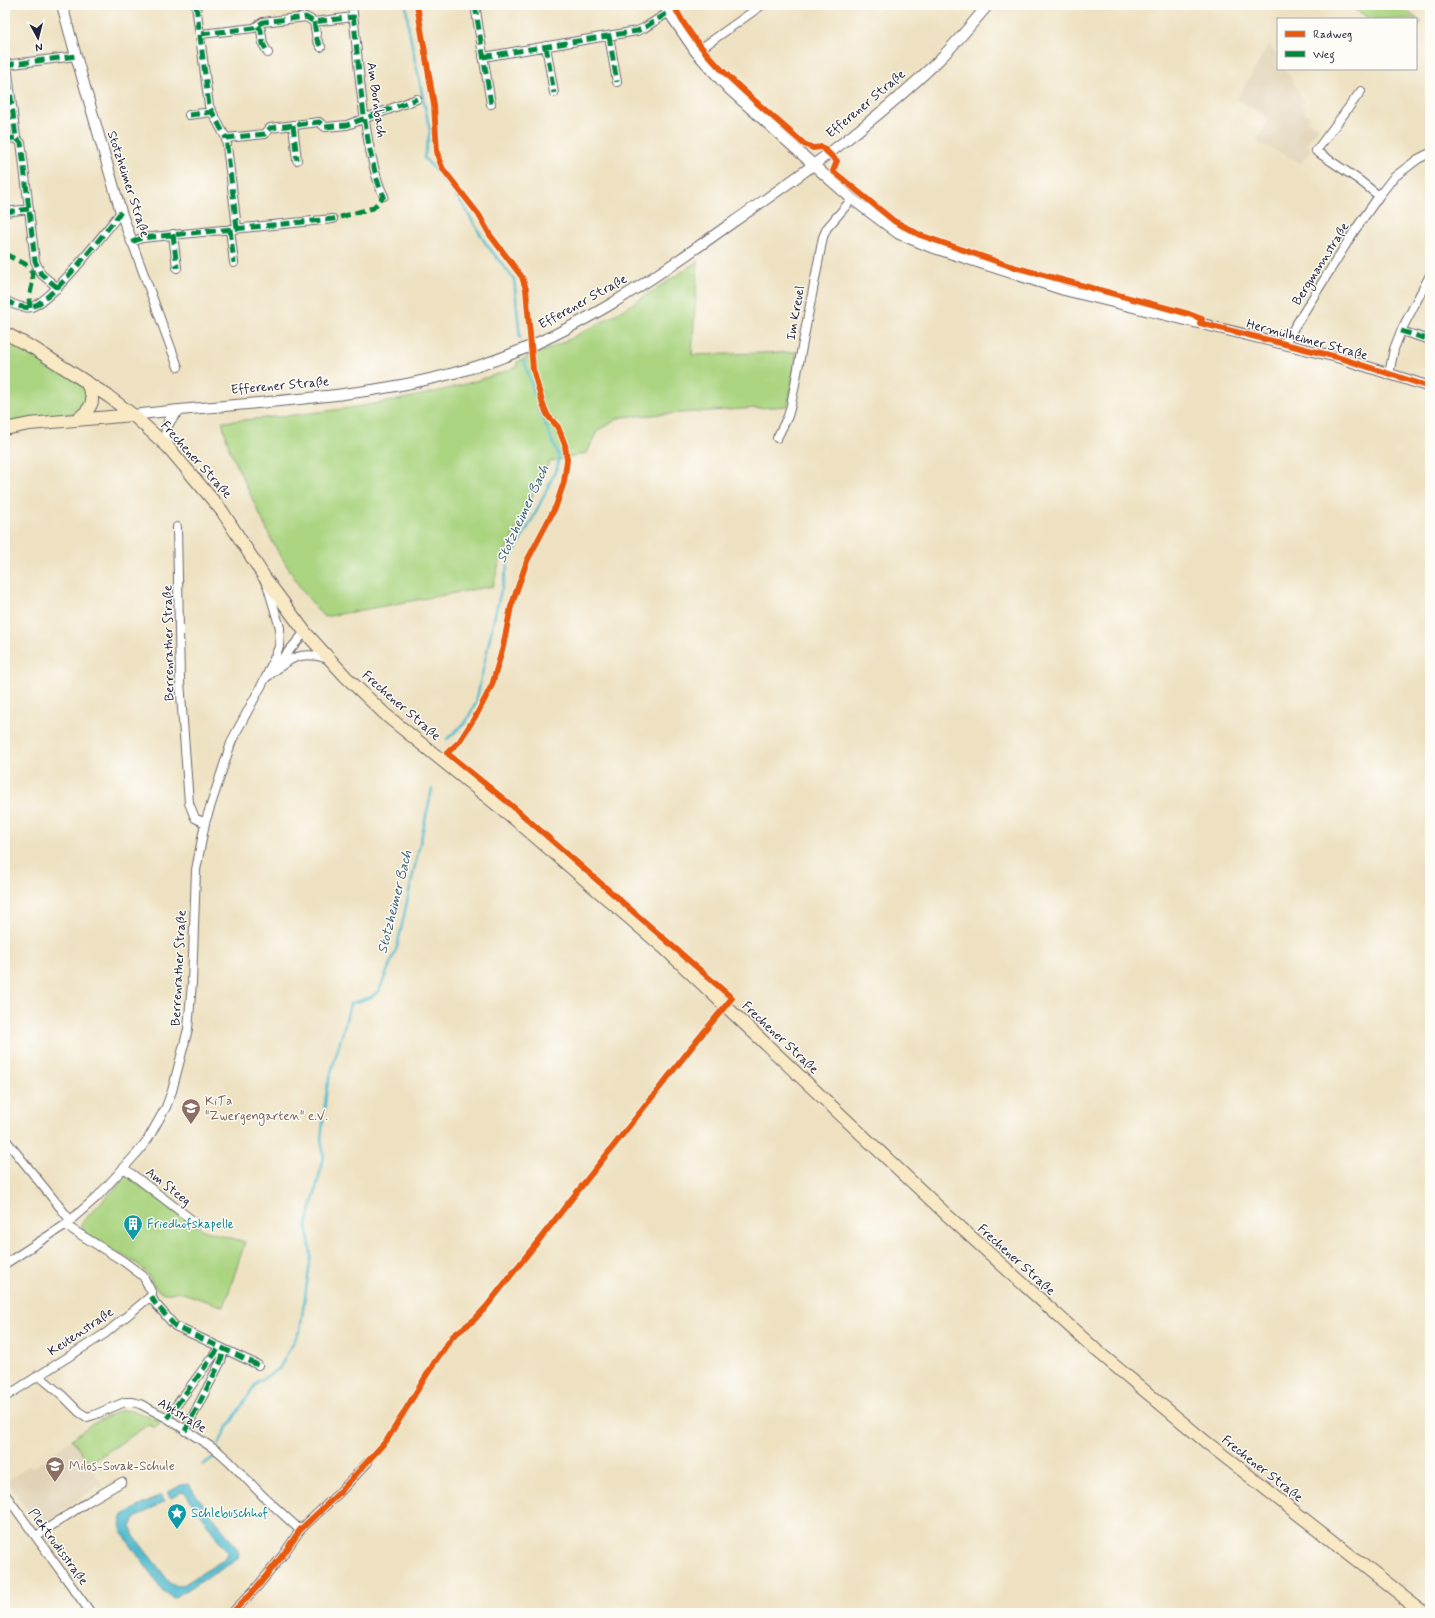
<svg xmlns="http://www.w3.org/2000/svg" width="1435" height="1618" font-family="Mynerve,sans-serif">
  <rect width="100%" height="100%" fill="#fdfcf7"/>
  <filter id="ink" filterUnits="userSpaceOnUse"><feTurbulence type="fractalNoise" baseFrequency=".025" numOctaves="2"/><feDisplacementMap in="SourceGraphic" scale="8" xChannelSelector="R" yChannelSelector="G"/><feConvolveMatrix kernelMatrix="1 2 1 2 8 2 1 2 1" color-interpolation-filters="sRGB"/></filter>
  <filter id="wash" filterUnits="userSpaceOnUse"><feTurbulence type="fractalNoise" baseFrequency=".012" numOctaves="4" result="noise"/><feDisplacementMap in="SourceGraphic" scale="16" xChannelSelector="R" yChannelSelector="G"/><feGaussianBlur stdDeviation="0.9" result="paint"/><feColorMatrix in="noise" values="0 0 0 0 0 0 0 0 0 0 0 0 0 0 0 0 0 1.4 0 .05"/><feComposite in="paint" operator="in"/></filter>
  <g filter="url(#wash)">
    <rect width="100%" height="100%" fill="#eee1c1"/>
    <path fill="#e0d2b5" d="M1269,44l9,14v11h7l20,33 -4,2 9,15 -3,2 12,7 -13,17 5,4 -10,14 -44,-21 12,-24 -32,-19z
      M72,1439l32,48 -3,2 -2,-3 -39,25v4l-17,11 -5,-1 -31,-44 23,-16 2,4z"/>
    <path fill="#aad480" stroke="#667b5e" d="M1347,5h50l25,17 -6,6v-9h-45z
      M698,261l-6,94 105,-3 -9,54 -167,11 -24,14 -10,22 -38,9 -50,102 -6,22 -169,31 -23,-28 -28,-46 -43,-92 -8,-29c100,-9 200,-19 295,-55v-5c66,-25 124,-62 181,-101z
      M5,339c17,8 78,39 82,56 1,3 -1,9 -1,12l-9,6 -72,10z
      M127,1176l66,48 10,6 42,12 -21,65 -47,-16c-5,3 -13,3 -18,0 -7,-5 -8,-14 -14,-20 -10,-12 -32,-19 -45,-27 -6,-4 -12,-9 -17,-13l-2,-8z
      M120,1410l14,1 27,10 -5,7 -8,-3 -59,39 -17,-25 18,-14z"/>
    <path fill="#51bbcd" stroke="#3a6e84" d="M188,1484l49,64 2,6 -1,5 -64,39 -11,-7 -41,-58 -2,-9 3,-9 38,-20 4,6 -30,17 -4,9 3,9 37,48 6,2 6,-1 42,-26 2,-7 -41,-58 -3,-3 -12,7 -4,-5 14,-8z"/>
    <g fill="none" stroke-linecap="round" stroke-linejoin="round">
      <path stroke="#51bbcd" stroke-width="2.5" d="M406,5l3,26 21,100 -6,27 19,20 20,27 23,39 28,35 6,59
        M447,739l19,-17 10,-20 20,-92 13,-49 25,-45 23,-48 2,-11 -18,-43 -17,-53
        M219,1445l5,-12 33,-51 22,-13 21,-39 11,-74 -4,-32 17,-67 -3,-18 6,-52 18,-63 5,-20 21,-7 8,-6 18,-44 35,-158
        M203,1465l13,-10"/>
    </g>
  </g>
  <g filter="url(#ink)">
    <g fill="none" stroke-linecap="round" stroke-linejoin="round">
      <g stroke="#69656a" stroke-width="10">
        <path id="minor" d="M196,5l13,101 17,32
          M352,5c6,48 8,97 18,145 4,16 6,32 14,46
          M475,5l16,99
          M314,22l3,18 4,7
          M258,26l3,4 2,14 5,9
          M201,34l53,-6 9,-6 43,-5 8,5 39,-5
          M609,36l8,46
          M546,46l8,47
          M696,52l66,-47
          M483,57l154,-26 7,-3 25,-16
          M5,65l71,-9
          M7,65l9,73 5,5 1,7 13,111 6,13 17,14
          M1361,91l-45,60 43,29 20,16
          M189,115l23,-3
          M293,125l4,35
          M5,139l11,-1
          M5,212l24,-3
          M237,228l-11,-90 39,-4 5,-6 49,-6 6,5 22,-2 70,-26
          M230,229l4,34
          M173,234l4,34
          M5,300c7,4 17,9 26,7 21,-5 74,-75 90,-95
          M1401,331l29,9
          M1284,344l71,-114 24,-34 14,-18 25,-19 12,-6
          M178,367l-46,-125 10,-4 191,-19
          M1389,374l5,-25 7,-18 29,-56
          M777,438l11,-22 3,-11 32,-168 4,-9 25,-29
          M177,527l3,154 9,122 6,15 10,5
          M276,666l29,-34
          M267,677c21,-17 32,-28 61,-18
          M5,1139l66,82
          M124,1168l73,56
          M5,1264l60,-39 32,-28 41,-45 10,-13 18,-32 6,-16 16,-62 4,-46 4,-113 9,-47 27,-83 34,-63 13,-30 1,-19 -13,-44
          M151,1296l4,7 20,23 83,39
          M38,1375l24,20 17,17 8,5 7,-2 31,-13h7l8,2 27,14 52,34 10,9 34,35 37,34
          M5,1397l101,-64 45,-37 1,-3 -9,-17 -20,-15 -58,-36
          M167,1418l52,-70
          M185,1431l36,-70 3,-11
          M5,1494l86,119
          M36,1536l53,-35 33,-19
          M232,1613l25,-26 26,-32 17,-25 39,-37 29,-31"/>
      </g>
      <g stroke="#69656a" stroke-width="12">
        <path id="tertiary" d="M62,5l14,51 45,156 11,30
          M664,5l32,47 32,36 99,89 25,22 47,35 29,12 136,44 273,67 93,30
          M133,415c115,-14 234,-14 345,-49 91,-29 171,-84 248,-139 74,-51 148,-104 213,-167 17,-17 33,-36 49,-55
          M168,447c-3,-19 -3,-24 11,-37"/>
      </g>
      <g stroke="#69656a" stroke-width="14">
        <path id="secondary" d="M5,333l30,16 73,47 25,19 35,32 54,64 43,67 40,54 41,45 41,39 130,105 147,127 283,267 149,135 110,92 218,171
          M78,419c16,-13 18,-19 8,-37
          M5,429l24,-5 104,-9"/>
      </g>
      <use href="#minor" stroke="#fff" stroke-width="8"/>
      <use href="#tertiary" stroke="#fff" stroke-width="10"/>
      <use href="#secondary" stroke="#f8e8c3" stroke-width="12"/>
      <path stroke="#00873e" stroke-width="5" stroke-dasharray="10 5" stroke-linecap="butt" d="M196,5l13,101 17,32
        M475,5l16,99
        M314,22l3,18 4,7
        M258,26l3,4 2,14 5,9
        M201,34l53,-6 9,-6 43,-5 8,5 39,-5
        M609,36l8,46
        M546,46l8,47
        M483,57l154,-26 7,-3 25,-16
        M5,65l71,-9
        M7,65l9,73 5,5 1,7 13,111 6,13 17,14
        M189,115l23,-3
        M293,125l4,35
        M5,139l11,-1
        M5,212l24,-3
        M237,228l-11,-90 39,-4 5,-6 49,-6 6,5 22,-2 70,-26
        M230,229l4,34
        M173,234l4,34
        M132,242l10,-4 191,-19 40,-11 11,-12c-8,-14 -10,-30 -14,-46 -10,-48 -12,-97 -18,-145
        M5,254l20,10 7,8 1,8 -4,18 1,10
        M5,300c7,4 17,9 26,7 21,-5 74,-75 90,-95
        M1401,331l29,9
        M151,1296l4,7 20,23 83,39
        M167,1418l52,-70
        M185,1431l36,-70 3,-11"/>
      <g stroke="#fdfcf7" stroke-width="8">
        <path id="cycleway" d="M674,5c23,52 88,101 130,139l9,4 9,-1 15,14 -4,10 61,50 26,14 90,31 179,48 13,5 -2,4 137,34 93,30
          M232,1613l25,-26 26,-32 17,-25 39,-37 48,-53 47,-77 19,-27 21,-16 12,-13 213,-269 33,-40 -222,-194 -63,-51 12,-11 18,-28 15,-29 11,-38 8,-40 16,-46 29,-55 8,-24 3,-22 -2,-15 -7,-18 -10,-11 -5,-11 -10,-36 -7,-80 -4,-12 -32,-42 -11,-20 -36,-46 -4,-9 -2,-9 -3,-46 -17,-100"/>
      </g>
      <use href="#cycleway" stroke="#e8590c" stroke-width="6"/>
    </g>
  </g>
  <defs>
    <g id="school-pin" transform="scale(1)"><path d="M0 17L-7.5 6A9.5 9.5 0 1 1 7.5 6Z" fill="#8d6e63" stroke="#fdfcf7"/><path d="M0-5L7-2L0 1L-7-2ZM-4 1L0 2.5L4 1V4Q0 6-4 4Z" fill="#fff"/></g>
    <g id="building-pin" transform="scale(1)"><path d="M0 17L-7.5 6A9.5 9.5 0 1 1 7.5 6Z" fill="#0f9aa8" stroke="#fdfcf7"/><path d="M-4-6H4V6H1V3H-1V6H-4ZM-2.5-4.3h1.7v1.8h-1.7ZM.8-4.3h1.7v1.8H.8ZM-2.5-1h1.7V.8h-1.7ZM.8-1h1.7V.8H.8Z" fill="#fff"/></g>
    <g id="sight-pin" transform="scale(1)"><path d="M0 17L-7.5 6A9.5 9.5 0 1 1 7.5 6Z" fill="#0f9aa8" stroke="#fdfcf7"/><path d="M0-6L1.8-2.2L6-1.7L2.9 1.2L3.7 5.4L0 3.3L-3.7 5.4L-2.9 1.2L-6-1.7L-1.8-2.2Z" fill="#fff"/></g>
  </defs>
  <g fill-rule="evenodd">
    <use href="#school-pin" x="191" y="1108"/>
    <use href="#building-pin" x="133" y="1224"/>
    <use href="#school-pin" x="55" y="1466"/>
    <use href="#sight-pin" x="177" y="1513"/>
  </g>
  <g text-anchor="middle" dominant-baseline="central" stroke-width="3" stroke-linejoin="round" paint-order="stroke">
    <g font-size="13" fill="#22223b" stroke="#fdfcf7">
      <text transform="translate(376 100) rotate(82)">Am Bornbach</text>
      <text transform="translate(866 104) rotate(-40)">Efferener Straße</text>
      <text transform="translate(128 184) rotate(72)">Stotzheimer Straße</text>
      <text transform="translate(1321 264) rotate(-58)">Bergmannstraße</text>
      <text transform="translate(583 302) rotate(-29)">Efferener Straße</text>
      <text transform="translate(796 313) rotate(-80)">Im Kreuel</text>
      <text transform="translate(1307 340) rotate(15)">Hermülheimer Straße</text>
      <text transform="translate(280 386) rotate(-5)">Efferener Straße</text>
      <text transform="translate(196 460) rotate(48)">Frechener Straße</text>
      <text transform="translate(169 643) rotate(-91)">Berrenrather Straße</text>
      <text transform="translate(401 706) rotate(41)">Frechener Straße</text>
      <text transform="translate(179 968) rotate(-87)">Berrenrather Straße</text>
      <text transform="translate(780 1038) rotate(43)">Frechener Straße</text>
      <text transform="translate(168 1187) rotate(38)">Am Steeg</text>
      <text transform="translate(1016 1260) rotate(42)">Frechener Straße</text>
      <text transform="translate(81 1332) rotate(-34)">Keutenstraße</text>
      <text transform="translate(182 1416) rotate(31)">Abtstraße</text>
      <text transform="translate(1262 1469) rotate(38)">Frechener Straße</text>
      <text transform="translate(58 1547) rotate(54)">Plektrudisstraße</text>
    </g>
    <g font-size="13" fill="#785e54" stroke="#fdfcf7" text-anchor="start">
      <text x="205" y="1101">KiTa<tspan x="205" dy="15">"Zwergengarten" e.V.</tspan></text>
      <text x="69" y="1466">Milos-Sovak-Schule</text>
    </g>
    <g font-size="13" fill="#0d838f" stroke="#fdfcf7" text-anchor="start">
      <text x="147" y="1224">Friedhofskapelle</text>
      <text x="191" y="1513">Schlebuschhof</text>
    </g>
    <g font-size="14" font-style="italic" fill="#355f75" stroke="#fdfcf7">
      <text transform="translate(523 514) rotate(-65)">Stotzheimer Bach</text>
      <text transform="translate(395 902) rotate(-76)">Stotzheimer Bach</text>
    </g>
  </g>
  <rect width="1435" height="1618" fill="none" stroke="#fdfcf7" stroke-width="20"/>
  <rect x="1277" y="18" width="140" height="52" fill="#fdfcf7" stroke="#a5a5ac"/>
  <rect x="1285" y="31" width="20" height="6" fill="#e8590c" stroke="#a5a5ac"/>
  <text x="1313" y="38" font-size="12" fill="#22223b">Radweg</text>
  <rect x="1285" y="51" width="20" height="6" fill="#00873e" stroke="#a5a5ac"/>
  <text x="1313" y="58" font-size="12" fill="#22223b">Weg</text>
  <g transform="translate(38 38) rotate(173)" stroke="#fdfcf7" stroke-width="3" paint-order="stroke">
  <path d="M0-3L7 15L0 10L-7 15Z" fill="#22223b"/>
  <text y="-6" font-size="11" font-weight="bold" text-anchor="middle" fill="#22223b">N</text>
  </g>
</svg>
